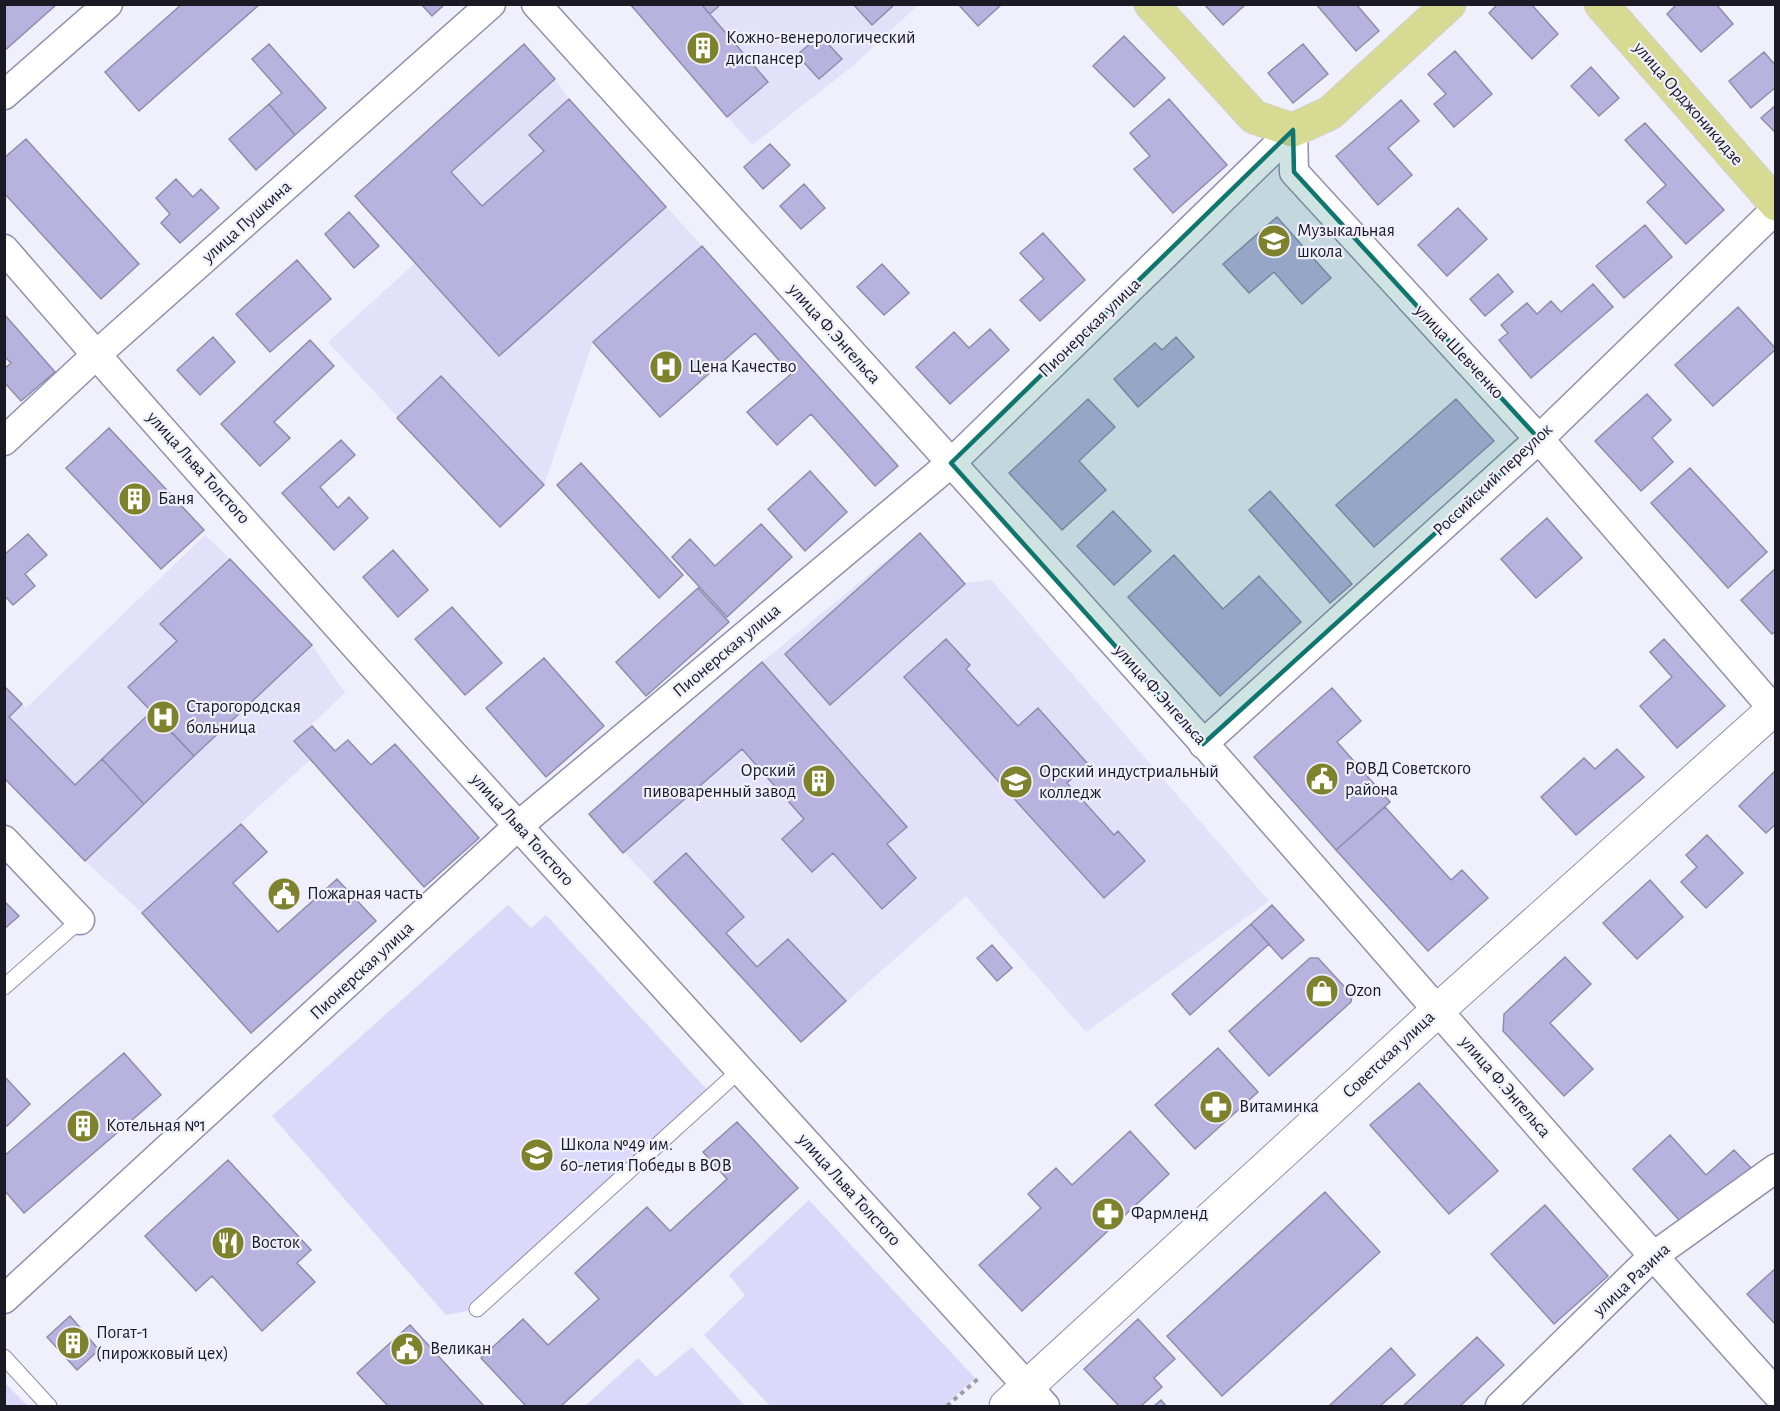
<svg xmlns="http://www.w3.org/2000/svg" width="1780" height="1411" font-family="'Alegreya Sans',sans-serif">
  <rect width="100%" height="100%" fill="#f0effc"/>
  <path fill="#e3e1f9" d="M630,5h288l-64,60 -102,80z
    M555,79l14,20 133,147 -109,96 -49,143 -44,42 -172,-185 87,-79 -60,-67z
    M920,533l45,50 26,-3 278,321 -183,131 -120,-136 -165,146 -212,-228 173,-152z
    M205,535l25,24 82,86 33,48 -51,48 16,19 -168,153 -57,-52 -80,-83 -1,-92 22,22z"/>
  <path fill="#dcd8fa" d="M508,905l23,23 15,-13 166,180 -235,214 -31,6 -174,-199z
    M809,1200l166,178 -31,28h-174l-66,-71 41,-40 -16,-20z
    M692,1347l53,59h-160l53,-48 18,19z
    M4,1383h1l23,23h-23z"/>
  <path fill="#b7b2de" stroke="#908cab" stroke-width="1.5" d="M4,4h53l-53,47z
    M182,4h78l-121,107 -34,-39z
    M421,4h24l-13,12z
    M630,4h71l67,78 -41,35z
    M701,4h20l-11,10z
    M853,4h42l-23,21z
    M958,4h44l-24,22z
    M1204,4h42l-23,21z
    M1316,4h40l23,27 -23,20z
    M1498,4h33l27,30 -26,25 -43,-46z
    M1677,4h39l17,20 -32,28 -34,-38z
    M820,35l22,24 -23,20 -22,-24z
    M1124,36l41,42 -31,29 -41,-41z
    M269,44l57,64 -31,27 -26,-31 13,-11 -30,-34z
    M524,44l31,35 -104,93 31,34 62,-55 -15,-16 40,-36 97,108 -167,149 -144,-160z
    M1303,44l25,30 -35,29 -25,-30z
    M1455,51l37,43 -38,33 -20,-23 12,-10 -18,-20z
    M1764,52l12,14v21l-25,21 -22,-27z
    M1591,67l28,31 -20,18 -28,-30z
    M1169,99l58,66 -54,48 -39,-44 16,-13 -20,-23z
    M1401,100l18,21 -31,27 24,27 -34,30 -42,-49z
    M269,104l26,31 -39,35 -27,-31z
    M1776,105v28l-15,-15z
    M1645,123l79,87 -38,34 -39,-42 19,-17 -41,-45z
    M26,139l113,125 -38,35 -97,-106v-35z
    M770,144l20,21 -27,24 -19,-22z
    M176,179l17,18 8,-8 18,19 -39,35 -19,-20 9,-9 -14,-16z
    M804,184l21,24 -24,21 -21,-23z
    M1458,208l29,31 -40,37 -29,-31z
    M349,212l30,34 -25,22 -29,-34z
    M1277,217l54,61 -29,26 -28,-32 -25,21 -26,-29z
    M1645,225l27,32 -48,41 -28,-32z
    M1043,233l42,47 -45,41 -20,-21 24,-21 -24,-26z
    M702,246l196,220 -23,20 -64,-72 -34,31 -30,-33 44,-38 -36,-41 -95,84 -67,-75z
    M297,260l34,39 -61,53 -34,-38z
    M882,264l27,29 -25,22 -27,-28z
    M1498,274l15,18 -28,24 -15,-17z
    M1593,284l20,23 -82,71 -32,-38 9,-7 -7,-8 26,-22 10,11 14,-13 10,11z
    M1738,307l38,42 -63,57 -38,-41z
    M4,314l51,58 -34,29 -17,-19v-13l7,-6 -7,-7z
    M990,329l19,21 -59,54 -34,-37 38,-35 15,16z
    M213,337l22,25 -35,33 -23,-25z
    M1176,337l18,20 -56,50 -24,-28 41,-36 7,7z
    M310,340l24,26 -60,56 16,16 -30,28 -39,-42z
    M441,376l103,109 -44,42 -103,-109z
    M1647,394l24,26 -19,18 21,24 -32,29 -46,-50z
    M1088,399l27,28 -36,34 27,29 -44,40 -53,-57z
    M1456,399l38,42 -120,106 -38,-42z
    M109,428l95,102 -43,39 -95,-101z
    M341,440l14,15 -35,32 18,21 11,-11 19,21 -34,32 -52,-57z
    M581,463l102,112 -24,23 -102,-113z
    M1690,468l77,84 -39,36 -77,-85z
    M810,471l37,41 -42,39 -37,-42z
    M1270,491l82,93 -22,19 -81,-93z
    M1113,511l38,40 -37,34 -37,-39z
    M1547,518l35,40 -46,40 -35,-39z
    M761,524l31,33 -65,60 -55,-60 18,-18 25,27z
    M920,533l45,51 -135,121 -45,-51z
    M28,534l19,21 -22,19 10,12 -22,19 -9,-10v-40z
    M393,550l35,40 -30,27 -35,-40z
    M1174,555l49,54 36,-33 42,46 -81,74 -92,-99z
    M230,559l82,86 -118,111 -66,-69 49,-46 -17,-17z
    M1776,568v63l-4,3 -31,-34z
    M698,588l31,34 -83,74 -30,-34z
    M452,607l50,56 -37,32 -50,-56z
    M946,639l24,26 -4,4 52,57 20,-18 50,56 -21,19 47,52 4,-4 27,30 -41,37 -200,-221z
    M1664,639l61,67 -48,42 -37,-42 32,-29 -22,-25z
    M544,658l60,68 -58,51 -60,-69z
    M762,662l145,165 -20,17 29,34 -34,31 -49,-56 -21,19 -30,-33 22,-20 -62,-70 -119,104 -34,-39z
    M4,686l18,18 -13,13 66,68 27,-26 42,45 -59,57 -81,-83z
    M1332,688l29,33 -24,21 53,60 -54,48 -82,-93z
    M152,711l42,45 -50,48 -42,-45z
    M312,726l23,25 13,-11 23,25 24,-21 84,94 -55,49 -130,-146z
    M1617,749l27,28 -68,58 -35,-38 43,-39 11,11z
    M1776,770v54l-10,9 -27,-27z
    M1385,807l66,73 11,-10 26,28 -60,53 -92,-101z
    M241,824l26,28 -34,31 45,49 59,-53 39,42 -125,112 -109,-120z
    M1707,835l36,38 -37,35 -25,-26 16,-15 -11,-12z
    M686,853l58,64 -18,16 31,34 31,-28 58,62 -45,41 -147,-160z
    M1650,880l33,37 -46,42 -34,-36z
    M4,901l15,15 -15,13z
    M1272,905l32,35 -22,19 -31,-35z
    M1251,924l18,20 -79,71 -18,-21z
    M992,945l20,23 -15,13 -20,-23z
    M1565,957l26,27 -41,39 43,46 -29,27 -61,-65 1,-17z
    M1310,958h8l34,37 -1,7 -82,74 -40,-45z
    M1218,1048l40,44 -63,57 -40,-44z
    M124,1053l37,42 -137,118 -20,-23v-34z
    M4,1076l26,28 -23,22 -3,-2z
    M1419,1083l79,88 -49,43 -79,-89z
    M737,1122l61,66 -237,218h-35l-45,-48 42,-39 25,26 51,-46 -24,-26 72,-66 23,24 57,-52 -24,-27z
    M1130,1131l39,43 -147,137 -43,-46 62,-57 -13,-14 28,-26 16,17z
    M1670,1135l36,40 28,-25 20,21 -66,59 -55,-61z
    M228,1160l83,90 -14,13 18,19 -53,49 -50,-55 -16,15 -51,-55z
    M1325,1192l55,60 -158,144 -55,-60z
    M1545,1205l63,71 -54,48 -63,-70z
    M1776,1268v57l-29,-31z
    M70,1316l29,34 -22,20 -30,-33z
    M1138,1319l37,40 -21,19 8,9 -21,19h-22l-35,-37z
    M410,1325l74,81h-96l-31,-33z
    M1477,1337l27,28 -44,41h-57z
    M1391,1348l24,27 -35,31h-51z
    M1161,1400l5,6h-12z"/>
  <g fill="none" stroke-linecap="round" stroke-linejoin="round">
    <g stroke="#928fad" stroke-width="17">
      <path id="lane" d="M4,987l76,-67
        M477,1309l263,-239
        M4,1357l45,49"/>
    </g>
    <g stroke="#928fad" stroke-width="31">
      <path id="street" d="M536,4c224,248 449,494 671,743 190,215 376,433 569,646
        M4,95l104,-91
        M1293,130l1,42 245,267 237,273
        M4,249c340,392 694,772 1041,1157
        M4,441l92,-86 395,-351
        M1203,744l336,-305 237,-230
        M4,840l76,80
        M4,1299l514,-473 433,-363 342,-333
        M1500,1406l152,-149 124,-89"/>
    </g>
    <g stroke="#928fad" stroke-width="35">
      <path id="secondary" d="M1006,1406l432,-396 338,-303"/>
    </g>
    <g stroke="#d1d1d3" stroke-width="35">
      <path id="primary" d="M1151,4l103,113 39,13 37,-17 119,-109
        M1601,4l175,200"/>
    </g>
    <path stroke="#9c9ba8" stroke-width="4" stroke-dasharray="4.5 4.5" stroke-linecap="butt" d="M947,1406l33,-29"/>
    <use href="#lane" stroke="#fff" stroke-width="15"/>
    <use href="#street" stroke="#fff" stroke-width="28"/>
    <use href="#secondary" stroke="#fff" stroke-width="33"/>
    <use href="#primary" stroke="#d7da93" stroke-width="33"/>
  </g>
  <path fill="#0f766e" fill-opacity="0.2" stroke="#0f766e" stroke-width="4.5" stroke-linejoin="round" d="M1293,130l1,42 245,267 -336,305 -252,-281z"/>
  <defs>
    <g id="building-disc" transform="scale(1.725)"><circle r="9.5" fill="#7e822c" stroke="#f0effc"/><path d="M-4-6H4V6H1V3H-1V6H-4ZM-2.5-4.3h1.7v1.8h-1.7ZM.8-4.3h1.7v1.8H.8ZM-2.5-1h1.7V.8h-1.7ZM.8-1h1.7V.8H.8Z" fill="#fff"/></g>
    <g id="school-disc" transform="scale(1.725)"><circle r="9.5" fill="#7e822c" stroke="#f0effc"/><path d="M0-5L7-2L0 1L-7-2ZM-4 1L0 2.5L4 1V4Q0 6-4 4Z" fill="#fff"/></g>
    <g id="hospital-disc" transform="scale(1.725)"><circle r="9.5" fill="#7e822c" stroke="#f0effc"/><path d="M-5-5h3v3.5h4V-5h3V5h-3V1.5h-4V5h-3Z" fill="#fff"/></g>
    <g id="civic-disc" transform="scale(1.725)"><circle r="9.5" fill="#7e822c" stroke="#f0effc"/><path d="M-.6-6.5H3V-4.5H.6V-3L4-1V1h2V6H-6V1h2V-1L-.6-3ZM-1.2 2.5V6h2.4V2.5Z" fill="#fff"/></g>
    <g id="university-disc" transform="scale(1.725)"><circle r="9.5" fill="#7e822c" stroke="#f0effc"/><path d="M0-5L7-2L0 1L-7-2ZM-4 1L0 2.5L4 1V4Q0 6-4 4Z" fill="#fff"/></g>
    <g id="shop-disc" transform="scale(1.725)"><circle r="9.5" fill="#7e822c" stroke="#f0effc"/><path d="M-5-2.5h2.3a2.7 3.5 0 0 1 5.4 0H5L5.5 6h-11ZM-1.5-2.5h3a1.5 2.3 0 0 0-3 0Z" fill="#fff"/></g>
    <g id="pharmacy-disc" transform="scale(1.725)"><circle r="9.5" fill="#7e822c" stroke="#f0effc"/><path d="M-2-6h4v4h4v4h-4v4h-4v-4h-4v-4h4Z" fill="#fff"/></g>
    <g id="restaurant-disc" transform="scale(1.725)"><circle r="9.5" fill="#7e822c" stroke="#f0effc"/><path d="M-5-6h1v4h1v-4h1v4h1v-4h1v5L-1.5 .5V6h-2V.5L-5-1ZM5-6V6H3V1.5H1.5Q1.5-4 5-6Z" fill="#fff"/></g>
  </defs>
  <g fill-rule="evenodd">
    <use href="#building-disc" x="703" y="48"/>
    <use href="#school-disc" x="1274" y="241"/>
    <use href="#hospital-disc" x="666" y="367"/>
    <use href="#building-disc" x="135" y="499"/>
    <use href="#hospital-disc" x="163" y="717"/>
    <use href="#civic-disc" x="1322" y="779"/>
    <use href="#building-disc" x="819" y="781"/>
    <use href="#university-disc" x="1016" y="782"/>
    <use href="#civic-disc" x="284" y="894"/>
    <use href="#shop-disc" x="1322" y="991"/>
    <use href="#pharmacy-disc" x="1216" y="1107"/>
    <use href="#building-disc" x="83" y="1126"/>
    <use href="#school-disc" x="537" y="1155"/>
    <use href="#pharmacy-disc" x="1108" y="1214"/>
    <use href="#restaurant-disc" x="228" y="1243"/>
    <use href="#building-disc" x="73" y="1343"/>
    <use href="#civic-disc" x="407" y="1349"/>
  </g>
  <g text-anchor="middle" dominant-baseline="central" stroke-width="4.5" stroke-linejoin="round" paint-order="stroke">
    <g font-size="18" fill="#1a1924" stroke="#f0effc" text-anchor="start">
      <text x="726" y="38">Кожно-венерологический<tspan x="726" dy="21">диспансер</tspan></text>
      <text x="1297" y="231">Музыкальная<tspan x="1297" dy="21">школа</tspan></text>
      <text x="689" y="367">Цена Качество</text>
      <text x="158" y="499">Баня</text>
      <text x="186" y="707">Старогородская<tspan x="186" dy="21">больница</tspan></text>
      <text x="1345" y="769">РОВД Советского<tspan x="1345" dy="21">района</tspan></text>
      <text x="796" y="771" text-anchor="end">Орский<tspan x="796" dy="21">пивоваренный завод</tspan></text>
      <text x="1039" y="772">Орский индустриальный<tspan x="1039" dy="21">колледж</tspan></text>
      <text x="307" y="894">Пожарная часть</text>
      <text x="1345" y="991">Ozon</text>
      <text x="1239" y="1107">Витаминка</text>
      <text x="106" y="1126">Котельная №1</text>
      <text x="560" y="1145">Школа №49 им.<tspan x="560" dy="21">60-летия Победы в ВОВ</tspan></text>
      <text x="1131" y="1214">Фармленд</text>
      <text x="251" y="1243">Восток</text>
      <text x="96" y="1333">Погат-1<tspan x="96" dy="21">(пирожковый цех)</tspan></text>
      <text x="430" y="1349">Великан</text>
    </g>
    <g font-size="18" fill="#1a1924" stroke="#f0effc">
      <text transform="translate(1688 104) rotate(49)">улица Орджоникидзе</text>
      <text transform="translate(247 222) rotate(-42)">улица Пушкина</text>
      <text transform="translate(1090 328) rotate(-44)">Пионерская улица</text>
      <text transform="translate(834 334) rotate(48)">улица Ф.Энгельса</text>
      <text transform="translate(1459 352) rotate(47)">улица Шевченко</text>
      <text transform="translate(198 468) rotate(48)">улица Льва Толстого</text>
      <text transform="translate(1493 480) rotate(-43)">Российский переулок</text>
      <text transform="translate(727 651) rotate(-40)">Пионерская улица</text>
      <text transform="translate(1160 695) rotate(48)">улица Ф.Энгельса</text>
      <text transform="translate(522 830) rotate(48)">улица Льва Толстого</text>
      <text transform="translate(362 971) rotate(-43)">Пионерская улица</text>
      <text transform="translate(1389 1055) rotate(-43)">Советская улица</text>
      <text transform="translate(1505 1087) rotate(49)">улица Ф.Энгельса</text>
      <text transform="translate(849 1190) rotate(48)">улица Льва Толстого</text>
      <text transform="translate(1632 1280) rotate(-43)">улица Разина</text>
    </g>
  </g>
  <rect width="1780" height="1411" fill="none" stroke="#1a1924" stroke-width="12"/>
</svg>
